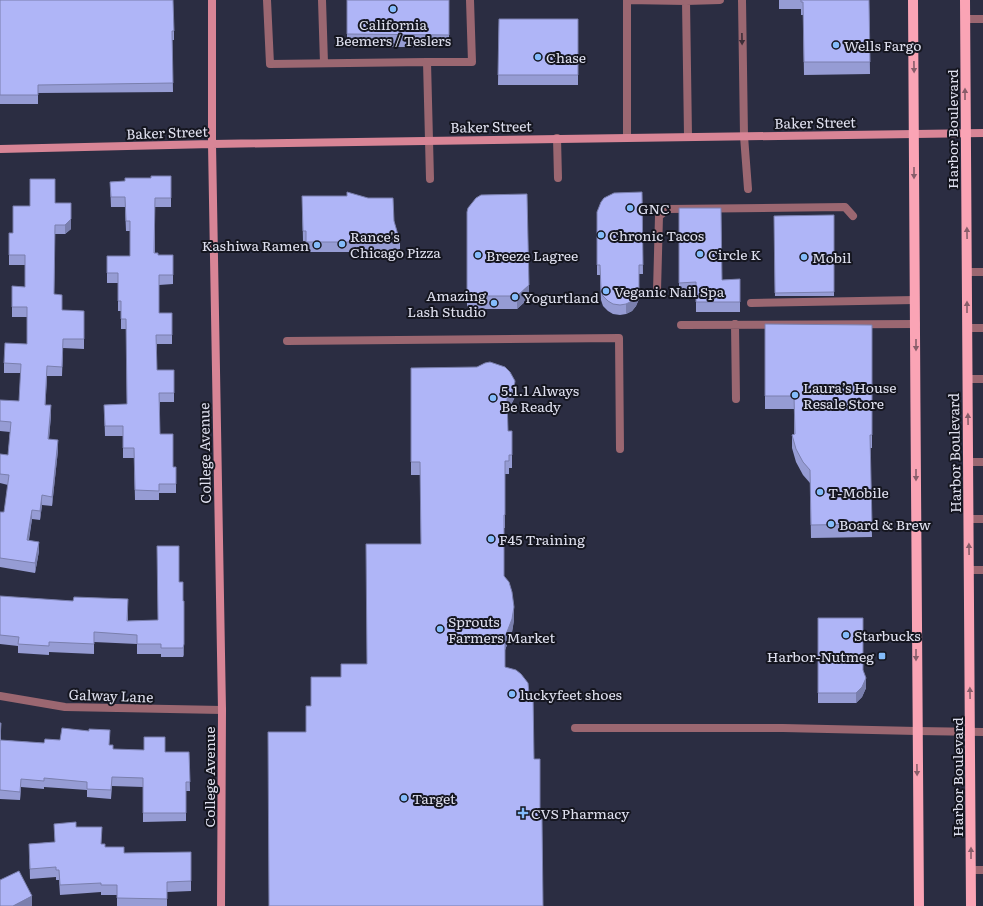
<svg xmlns="http://www.w3.org/2000/svg" width="983" height="906" font-family="Literata,serif">
  <rect width="100%" height="100%" fill="#2b2d42"/>
  <g fill="none" stroke-linecap="round" stroke-linejoin="round">
    <path stroke="#9b6771" stroke-width="8" d="M267,0l3,64 157,-2 3,117
      M322,0l2,63
      M627,0l59,1
      M742,0l2,136 4,53
      M965,19h18
      M427,62h45l-2,-62
      M688,136l-2,-135 34,-1
      M627,137v-137
      M557,138l1,40
      M967,272h16
      M657,291l2,-75 9,-7 177,-2 8,9
      M751,303l164,-3
      M735,324l1,75
      M681,325l235,-1
      M967,328h16
      M287,341l332,-3 1,111
      M967,379h16
      M968,462h15
      M969,519h14
      M969,570h14
      M575,728h208l134,3
      M971,870h12"/>
    <path stroke="#9b6771" stroke-width="8" d="M0,696l65,11 157,3
      M917,731l66,1"/>
    <path stroke="#d88596" stroke-width="8" d="M212,0v144l10,566 -1,196
      M0,149l212,-5 771,-11"/>
    <path stroke="#faa4b5" stroke-width="10" d="M913,0c3,302 2,604 6,906
      M965,0l6,906"/>
  </g>
  <path fill="#969cd4" d="M0,0l174,31v9h-2l1,52 -135,1v11h-38z
    M347,0h102v47h-102z
    M779,0h90l1,74 -66,1 -1,-60h-2v-6h-22z
    M499,19h79v66h-80z
    M171,176v31h-16v46l3,2h15v29l-14,1v28h13v31h-15v26h17v32h-14v32l13,33h3v26h-17v7h-24l-1,-42h-11v-22h-18l-1,-31 23,-1 -1,-75h-5v-18h-3v-28h-11v-27h23v-25h-4l-1,-24h-14l-1,-25 15,-1z
    M642,192l1,82h-4v25l-3,7 -4,5 -6,3 -6,1 -7,-1 -5,-3 -5,-5 -2,-6 -1,-25h-3v-63z
    M302,196l92,25 6,21v10h-94v-11h-3z
    M55,203l16,26 -6,5h-10l-1,60 8,16 22,1v38l-21,-1 -1,28h-15l-2,29 6,10 -2,24 9,11 -6,56 -10,-1 -2,15 -8,-1 -3,21 10,11 -4,22 -35,-6v-55h4l4,-27 -8,-2v-29l8,1 2,-23 -10,-1v-29l19,-1 2,-28h-17v-10l23,-19v-27h-15v-31l13,1v-22h-16v-32h4l17,-27z
    M679,208l43,72 18,-1v33h-44v-20l-17,1z
    M467,212l62,86 -12,11h-50z
    M834,215v81h-59l-1,-80z
    M765,324l107,1v123h-2l2,89 -61,1 -1,-55 -7,-8 -7,-13 -4,-14v-13l2,-1v-25h-29z
    M411,368l104,26 -1,5 -7,13 1,19h4v37h-3v6h-4v54h-1v48l10,44 -2,12 -7,18v17l29,92 6,60 3,87 -237,-174 5,-26 30,-29 26,-13 54,-120 -1,-69h-9z
    M179,582l5,72 -1,3h-22v-3h-24v-10l-43,-2v12l-45,-2v3l-31,-2v-7l-18,-2v-48l128,13v12l30,-1z
    M818,618l45,52 3,18 -4,9 -6,6h-38z
    M0,723l1,9v8l43,3 66,2 3,4 52,3h24l1,39h-4v30l-43,1v-35l-31,-1 -1,13 -24,-2v-7l-43,-3v2l-23,-2 -1,13 -20,-1z
    M54,824l22,3 25,17 4,3 19,6 67,-1v39l-24,1v14h-50v-11h-16v-3l-41,3 -1,-15h-3v-3l-26,2 -1,-35 26,-2z"/>
  <path fill="#7a7fad" d="M71,219v10l-6,5v-9z
    M639,265v34l-3,7 -4,5 -6,3v-10z
    M529,285v13l-12,11v-13z
    M47,366v10l-2,38v-9z
    M515,381v13l-1,5 -7,13v-13z
    M51,405v10l-3,34v-10z
    M58,440v10l-6,56v-9z
    M42,495v10l-2,15v-9z
    M32,510v9l-5,30v-9z
    M39,542v9l-4,22v-10z
    M514,607v13l-2,12 -7,18v-13z
    M184,644v10l-1,3v-9z
    M866,678v10l-4,9 -6,6v-10z
    M21,779v8l-1,13v-8z
    M32,896v10h-19z"/>
  <path fill="#afb5f7" stroke="#7a7fad" d="M0,0h173l1,31h-2l1,52 -135,2v10h-38z
    M347,0h102v35l-102,-1z
    M801,0h68l1,62h-66l-1,-60h-2z
    M499,19h79v56h-80z
    M151,176h20v22h-16l-1,55h4v2h15v20h-14v38h13v22h-16l1,35h17v23h-15l1,41h13v33h3v17h-17v7l-24,-1 -1,-42h-11v-22h-18l-1,-21 23,-1 -1,-85h-5v-18h-3v-28h-11v-17h23v-35h-4l-1,-24h-14l-1,-15 15,-1v-3h26z
    M30,179h25v24h16v16l-6,6h-10l-1,69 8,1v15l22,1v28h-21l-1,28 -15,-1 -2,39h6l-3,34 10,1 -6,57 -10,-2 -2,16 -8,-1 -5,30 12,2 -4,21 -35,-5v-46h4l5,-37 -9,-1v-20l8,1 3,-33 -11,-1v-21l19,1 2,-37 -17,-1 1,-20 22,1v-37h-15v-21l13,1v-32h-16v-22h4v-27h17z
    M347,192l21,6h25l1,23 6,21h-94v-11h-3l-1,-35h45z
    M642,192l1,73h-4v24l-3,7 -4,5 -6,3 -6,1 -7,-1 -5,-3 -5,-5 -2,-6 -1,-25h-3v-53l4,-10 3,-4 10,-5z
    M527,194l2,91 -12,11h-50v-84l1,-4 8,-10 5,-3z
    M679,208h42l1,72 18,-1v23h-44v-20l-17,1z
    M834,215v77l-59,1 -1,-77z
    M765,324l107,1v110h-2l2,89 -61,1 -1,-55 -7,-8 -7,-13 -4,-14 3,-1 -1,-38h-29z
    M490,362l15,5 5,5 5,9 -1,6 -7,12 1,32h4v24h-3v6h-4v54h-1v61l5,6 3,10 2,15 -2,12 -7,18v30l11,3 5,4 7,9 1,10h4l1,66h6v60h2l1,87h-274l-1,-174h38v-26h5v-29h30v-13h26l-1,-120h55l-1,-82h-9v-94l66,-1 8,-4z
    M157,546h22v36h4v19h1v43l-1,4h-22v-4h-24v-9l-43,-3v12l-45,-2v4l-31,-2 1,-7 -19,-2v-39l73,5 1,-4 54,2 -1,22 31,-1z
    M818,618h45v52l3,8 -4,9 -6,6h-38z
    M0,723h1l-1,16z
    M62,728l27,3v-2l21,1 -1,15h4v4l31,1v-13h21v15h24l1,30h-4v31h-43v-35l-31,-1 -1,13 -24,-1v-7l-43,-4v3l-23,-2 -1,13 -20,-2v-50l44,3 1,-4 15,1z
    M76,822v5h26l-1,17h4v3h19v6l67,-1v29l-24,1v17l-50,-1v-13h-16v-2l-41,2 -1,-15h-3v-3l-26,2 -1,-25 26,-2 -1,-18z
    M19,871l13,25 -19,10h-13v-26z"/>
  <defs><path id="oneway-solid" d="M-6-.8H1V-3.2L6.5 0L1 3.2V.8H-6Z"/></defs>
  <use fill="#3d2e38" href="#oneway-solid" transform="translate(742 39) rotate(89)"/>
  <g fill="#885d6a">
    <use href="#oneway-solid" transform="translate(914 67) rotate(89)"/>
    <use href="#oneway-solid" transform="translate(965 94) rotate(-90)"/>
    <use href="#oneway-solid" transform="translate(914 173) rotate(90)"/>
    <use href="#oneway-solid" transform="translate(967 233) rotate(-91)"/>
    <use href="#oneway-solid" transform="translate(967 307) rotate(-90)"/>
    <use href="#oneway-solid" transform="translate(916 345) rotate(90)"/>
    <use href="#oneway-solid" transform="translate(968 419) rotate(-91)"/>
    <use href="#oneway-solid" transform="translate(916 475) rotate(90)"/>
    <use href="#oneway-solid" transform="translate(969 549) rotate(-91)"/>
    <use href="#oneway-solid" transform="translate(916 655) rotate(90)"/>
    <use href="#oneway-solid" transform="translate(970 693) rotate(-91)"/>
    <use href="#oneway-solid" transform="translate(917 770) rotate(89)"/>
    <use href="#oneway-solid" transform="translate(971 853) rotate(-90)"/>
  </g>
  <g fill="#84bcfb" stroke="#151620" stroke-width="1.5">
    <circle cx="393" cy="9" r="4"/>
    <circle cx="836" cy="45" r="4"/>
    <circle cx="538" cy="57" r="4"/>
    <circle cx="630" cy="208" r="4"/>
    <circle cx="601" cy="235" r="4"/>
    <circle cx="342" cy="244" r="4"/>
    <circle cx="317" cy="245" r="4"/>
    <circle cx="700" cy="254" r="4"/>
    <circle cx="478" cy="255" r="4"/>
    <circle cx="804" cy="257" r="4"/>
    <circle cx="606" cy="291" r="4"/>
    <circle cx="515" cy="297" r="4"/>
    <circle cx="494" cy="303" r="4"/>
    <circle cx="795" cy="395" r="4"/>
    <circle cx="493" cy="398" r="4"/>
    <circle cx="820" cy="492" r="4"/>
    <circle cx="831" cy="524" r="4"/>
    <circle cx="491" cy="539" r="4"/>
    <circle cx="440" cy="629" r="4"/>
    <circle cx="846" cy="635" r="4"/>
    <rect x="878" y="652" width="8" height="8" rx="2"/>
    <circle cx="512" cy="694" r="4"/>
    <circle cx="404" cy="798" r="4"/>
    <path d="M521 807h4v4h4v4h-4v4h-4v-4h-4v-4h4z"/>
  </g>
  <g text-anchor="middle" dominant-baseline="central" stroke-width="4" stroke-linejoin="round" paint-order="stroke">
    <g font-size="14" fill="#dfe0ef" stroke="#151620" text-anchor="start">
      <text x="393" y="24" text-anchor="middle">California<tspan x="393" dy="16">Beemers / Teslers</tspan></text>
      <text x="844" y="45">Wells Fargo</text>
      <text x="546" y="57">Chase</text>
      <text x="638" y="208">GNC</text>
      <text x="609" y="235">Chronic Tacos</text>
      <text x="350" y="236">Rance's<tspan x="350" dy="16">Chicago Pizza</tspan></text>
      <text x="309" y="245" text-anchor="end">Kashiwa Ramen</text>
      <text x="708" y="254">Circle K</text>
      <text x="486" y="255">Breeze Lagree</text>
      <text x="812" y="257">Mobil</text>
      <text x="614" y="291">Veganic Nail Spa</text>
      <text x="486" y="295" text-anchor="end">Amazing<tspan x="486" dy="16">Lash Studio</tspan></text>
      <text x="523" y="297">Yogurtland</text>
      <text x="803" y="387">Laura’s House<tspan x="803" dy="16">Resale Store</tspan></text>
      <text x="501" y="390">5.1.1 Always<tspan x="501" dy="16">Be Ready</tspan></text>
      <text x="828" y="492">T-Mobile</text>
      <text x="839" y="524">Board &amp; Brew</text>
      <text x="499" y="539">F45 Training</text>
      <text x="448" y="621">Sprouts<tspan x="448" dy="16">Farmers Market</tspan></text>
      <text x="854" y="635">Starbucks</text>
      <text x="874" y="656" text-anchor="end">Harbor-Nutmeg</text>
      <text x="520" y="694">luckyfeet shoes</text>
      <text x="412" y="798">Target</text>
      <text x="531" y="813">CVS Pharmacy</text>
    </g>
    <g font-size="14" fill="#dfe0ef" stroke="#151620">
      <text transform="translate(815 122) rotate(-1)">Baker Street</text>
      <text transform="translate(491 126) rotate(-1)">Baker Street</text>
      <text transform="translate(952 129) rotate(-90)">Harbor Boulevard</text>
      <text transform="translate(167 132) rotate(-2)">Baker Street</text>
      <text transform="translate(204 453) rotate(-91)">College Avenue</text>
      <text transform="translate(954 453) rotate(-91)">Harbor Boulevard</text>
      <text transform="translate(111 695) rotate(2)">Galway Lane</text>
      <text transform="translate(209 777) rotate(-90)">College Avenue</text>
      <text transform="translate(957 777) rotate(-90)">Harbor Boulevard</text>
    </g>
  </g>
</svg>
